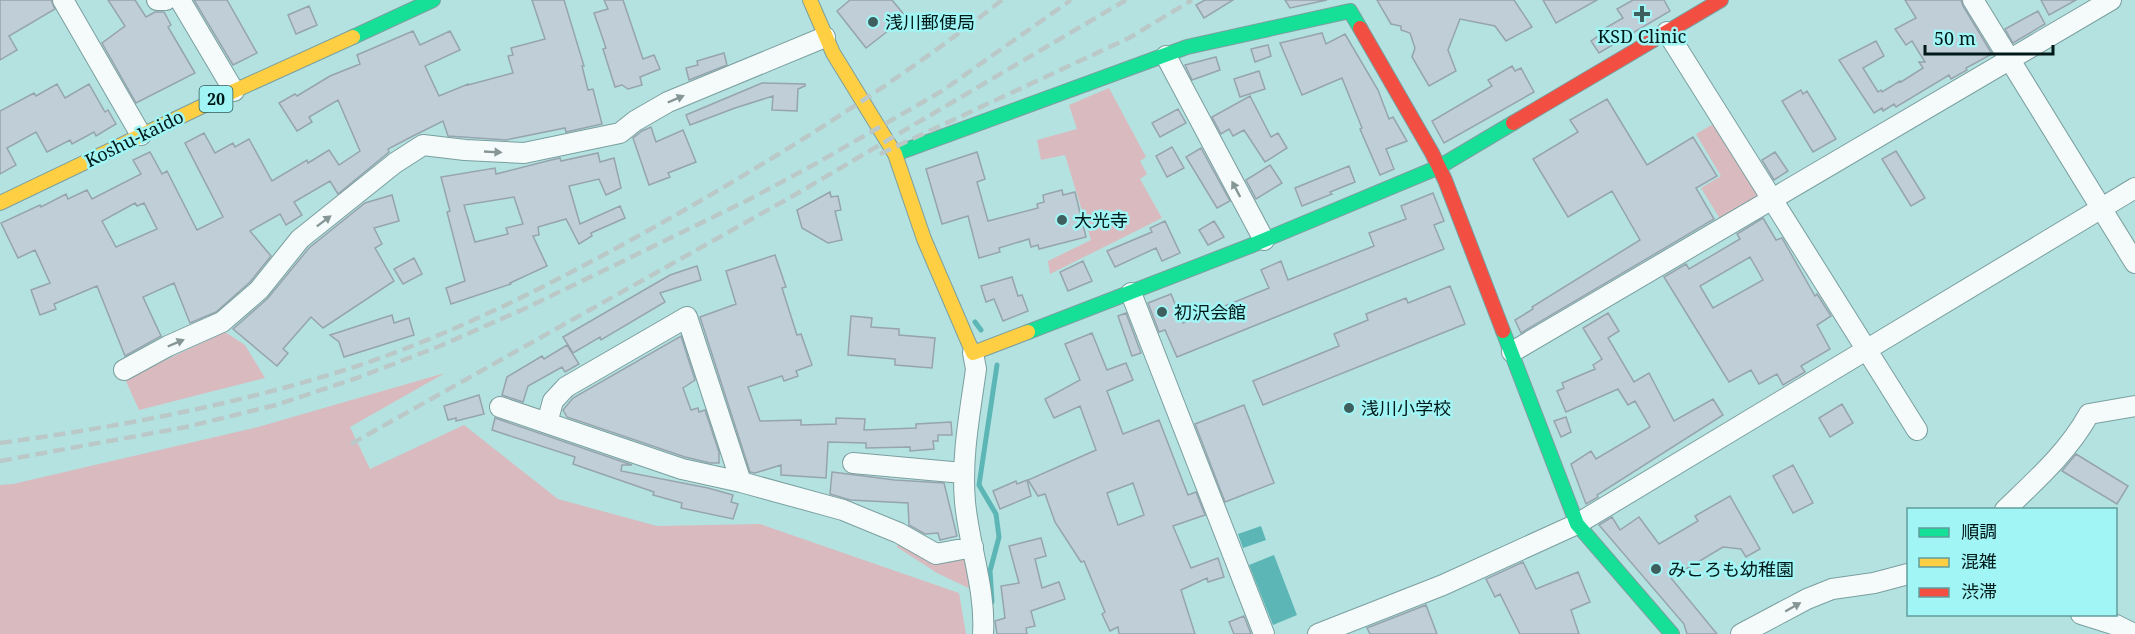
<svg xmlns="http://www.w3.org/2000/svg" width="2135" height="634" font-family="'Noto Serif','Noto Sans JP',serif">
  <rect width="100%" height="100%" fill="#b4e2e1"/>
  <path fill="#d9babe" d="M1109,88l37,69 -6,4 7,13 -7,5 22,39 -112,56 -2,-13 43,-21 -26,-85 -24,5 -4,-20 40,-11 -8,-24z
    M1722,119l49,80 -46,28 -24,-39 20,-12 -25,-42z
    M225,332l20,13 20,33 -126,32 -14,-31z
    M445,373l-95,54 20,42 94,-44 94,74 99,27 103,-2 199,69 7,41h-966v-149l13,-1 245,-57z
    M899,533l37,21 37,-7 8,47 -44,-21 -40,-26z"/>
  <path fill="#5db6b6" d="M1261,526l5,14 -23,8 -5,-14z
    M1274,555l23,60 -24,10 -24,-60z"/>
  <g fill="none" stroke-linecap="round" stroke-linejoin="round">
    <path stroke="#5db6b6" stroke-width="5" d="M975,322l6,8
      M992,602l-2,-31 9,-34 -3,-23 -17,-29 18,-120"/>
  </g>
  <path fill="#c0ced7" stroke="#96a4ad" stroke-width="1.5" fill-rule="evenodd" d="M0,0h51l4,9 -46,27 8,14 -17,10z
    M108,0h27l11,17 9,-5h9l7,13 -3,2 27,46 -59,30 -34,-60 23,-17z
    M194,0h33l30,53 -24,12z
    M532,0h32l20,66h-2l6,24 5,-1 9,35 -36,8 -1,-4 -59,12 -58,-4 -5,-15 -32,16 -23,12 1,3 -51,42 -8,-13 -36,21 8,13 -16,10 -6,-11 -30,17 21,25 -21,26 -34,30 -26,11 -16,-40 -31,14 18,39 -36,20 -28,-70 -43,18 2,5 -16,6 -9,-25 19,-7 -15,-33 -17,8 -17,-35 39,-18 1,2 25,-13 2,5 19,-9 5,9 49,-25 -8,-14 17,-8 12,22 5,-3 30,59 26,-13 -38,-74 19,-10 11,20 18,-10 2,4 14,-8 23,42 35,-21 1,3 21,-13 10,15 21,-14 -22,-51 -29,17 3,5 -15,9 -18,-28 16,-9 2,2 33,-20 30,-12 -3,-9 56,-24 7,14 30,-14 10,19 -35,16 14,30 29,-12v1l45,-12 -5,-17 5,-1 -2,-7 34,-9zM135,203l2,3 7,-3 13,26 -41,18 -14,-26z
    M604,0h19l20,59 11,-4 6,14 -20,8 2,8 -14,4 -6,-4 -7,2 -12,-38 3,-1 -12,-35 14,-4z
    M850,0h42l14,17 -40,31 -29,-37z
    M1205,0h28l-29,18 -8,-13z
    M1285,0h42l-37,8z
    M1377,0h137l18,27 -26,14 -11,-15 -35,-7 -12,31 8,21 -27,15 -17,-29 3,-9 -5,-15 -9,-3v-4l-10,-2z
    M1543,0h54l-41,23z
    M1633,0h31l6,11 -71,42 -8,-12 10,-7 -1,-3 23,-13 -6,-9z
    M1905,0h56l2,6 29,48 -26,14 1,2 -16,9 -2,-4 -53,32 -2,-3 -11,7 -1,-3 -8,5 -35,-53 37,-19 8,15 -21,12 15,24 3,-2 1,2 18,-11 1,1 22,-14 -4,-6h6l-13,-21 -6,4 -11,-16 21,-11z
    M2041,0h35l-27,15z
    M309,6l8,19 -21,9 -8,-19z
    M2038,11l7,13 -32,19 -8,-14z
    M1322,33l4,11 19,-10 33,56 11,29 4,-2 14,24 -21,8 8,20 -14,6 -20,-46 2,-1 -20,-50 -40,17 -22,-52z
    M1268,45l3,11 -16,6 -4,-13z
    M724,53l3,12 -38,15 -3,-12 12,-3 -1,-4z
    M1216,57l4,13 -28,10 -7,-15z
    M1512,66l3,5 6,-3 13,24 -90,51 -12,-22 60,-35 -4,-6z
    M1259,71l6,18 -25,8 -6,-18z
    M762,83l43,1v2l-7,3 -1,22 -25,-1 1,-14 -38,12 -45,17 -4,-10z
    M57,84l8,14 24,-14 16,28 3,-2 8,14 -20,12 -2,-4 -22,12 -2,-4 -23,12 -11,-20 -29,16 9,17 -16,9v-63l34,-18 2,3z
    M1801,90l2,4 4,-3 29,48 -23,13 -31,-51z
    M1250,96l21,41 7,-4 9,15 -22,14 -21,-32 -11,6 -4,-7 -8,5 -9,-17z
    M1607,99l40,66 46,-28 24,39 -21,12 18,31 -193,114 -6,-13 18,-11 -1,-2 108,-67 -28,-49 -44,26 -35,-58 45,-27 -8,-12z
    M1178,109l8,14 -26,14 -8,-14z
    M651,127l5,15 27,-12 13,32 -28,11 2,4 -21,8 -16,-47 9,-7z
    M1172,147l12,21 -17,9 -11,-21z
    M1201,148l29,53 -13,7 -31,-51z
    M1896,151l29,47 -14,8 -29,-47z
    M977,152l8,27 -8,3 11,39 50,-13 -1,-4 7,-2 -1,-7 19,-5 1,5 12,-3 11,45 -47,12 -1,-4 -7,2 -2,-8 -30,9 1,4 -21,6 -11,-42 -26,8 -16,-55z
    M1775,152l13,19 -14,9 -12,-20z
    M598,153l2,9 14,-4 7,30 -15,7 -7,-16 -30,7 11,38 40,-18 5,12 -34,15 1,3 -13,8 -13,-25 -28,8 1,8 -6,1 14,30 -37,17 1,1 -60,20 -5,-16 19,-7 -18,-69 3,-1 -9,-34 54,-9 1,6 51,-13 13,-3 1,3zM514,197l9,27 -17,4 2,6 -33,8 -11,-37z
    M1270,165l12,18 -26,16 -10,-19z
    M1349,166l6,16 -25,10 2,2 -30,12 -7,-18z
    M830,192l1,5 7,-1 3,14 -6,1 7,29 -14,3 -26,-15 -5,-18z
    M1433,193l11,28 -10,4 10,24 -267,108 -12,-27 -6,2 -11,-29 23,-9 12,29 86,-35 -8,-18 20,-9 7,19 86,-34 -5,-13 37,-14 -5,-13z
    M392,195l7,26 -25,7 8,16 -7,4 19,33 -71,47 -12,-11 -28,32 5,4 -11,13 -44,-37 35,-31 41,-50 56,-45z
    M1763,218l13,22 6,-2 33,58 2,-2 14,22 -14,9 13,24 -29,17 4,6 -22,13 -6,-11 -18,10 -8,-14 -22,12 -65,-105 22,-13 3,5 51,-30 -3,-5zM1750,257l13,23 -50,28 -13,-22z
    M1165,221l15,32 -18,8 -6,-13 -41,19 -8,-16 45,-19 -2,-4z
    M1214,221l10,16 -16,8 -9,-15z
    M775,255l11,32 -4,1 15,47 4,-1 11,31 -16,6 2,5 -14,5 -2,-5 -34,11 12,34 41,-1v5l35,-1v-6l29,1 -1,11 52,-2v-4l35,-2 1,13h-14v6h-5l1,8 -24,2v-4l-44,1v-5l-38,-1 -2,36 -45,-3v-10l-26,8 -5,-1 -50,-155 36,-13 -10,-33z
    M414,258l8,16 -19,10 -9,-15z
    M1083,261l9,20 -24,10 -8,-19z
    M697,266l4,14 -41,13 5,9 -64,38 -1,-3 -27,16 -10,-16 107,-62z
    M1012,277l6,19 4,-1 6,16 -25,10 -9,-22 -8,3 -5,-16z
    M1450,286l15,38 -202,81 -10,-24 86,-35 -5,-12 34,-14 -2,-6 40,-16 2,5z
    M1126,313l15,40 -9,3 -14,-40z
    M1608,313l11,18 -11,7 26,44 15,-9 25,48 39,-22 10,16 -126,80 1,2 -12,7 -15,-40 20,-13 5,8 54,-32 -15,-26 -7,4 -10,-16 -52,23 -9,-21 7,-3 -2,-5 33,-14 -2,-4 9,-6 -19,-31z
    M392,315l2,8 15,-5 5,17 -70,22 -5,-15 -9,-7z
    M851,316l21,2 -1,9 28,2v6l36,3 -3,30 -37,-3v-6l-47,-4z
    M1092,333l15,37 19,-7 7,17 -26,11 16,43 36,-14 29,75 8,-3 9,23 -32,11 18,42 27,-10 6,19 -16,5 -1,-4 -26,12 14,44h-76l-1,-7 -8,4 -8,-17 3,-2 -21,-51 -3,1 -26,-40 -10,-28 -7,2 -10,-16 68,-30 -16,-44 -26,12 -9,-19 35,-19 -15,-36zM1133,483l11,32 -26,10 -11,-32z
    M681,336l14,44 -12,8 8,22 7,-2 1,4 6,-2 14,42v11h-9l-25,-6 -118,-40 -4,-7 10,-12z
    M567,345l12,19 -14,8 -3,-5 -34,19 -5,16 -21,-7 5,-18 35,-21 2,3z
    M479,395l5,19 -28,7v-3l-8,2 -4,-14z
    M1842,404l11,19 -23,14 -11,-19z
    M1244,405l30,78 -49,19 -30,-78z
    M1566,417l5,15 -10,5 -7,-16z
    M495,418l137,47h-10l-1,6 87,17 25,7 -2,7 7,2 -5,15 -52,-11 1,-5 -29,-8 1,-3 -81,-28 2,-7 -83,-27z
    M2076,454l52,32 -11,18 -55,-33z
    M1793,465l20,38 -20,10 -20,-37z
    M832,472l63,8 49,3 13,53 -17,4 -2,-7 -13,1 -16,-9 -1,-22 -58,-3 -20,-6z
    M1027,480l4,16 -31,13 -7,-18 23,-10 1,3z
    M1730,496l30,53 -14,8 -5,-8 -18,-2 -52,31 46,56h-30l-3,-10 -85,-99 13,-8 8,13 19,-13 20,27 39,-23 -3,-5z
    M1041,538l5,18 -11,3 7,29 17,-6 6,17 -34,12 4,15 -9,2 1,6h-30l-2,-13 10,-3 -4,-32 18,-3 -10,-37z
    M1523,562l13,27 42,-17 12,30 -19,8 8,24h-59l-20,-40 -5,3 -9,-18z
    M1426,605l11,29h-67l-3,-6z
    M1244,616l7,18h-17l-5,-12z"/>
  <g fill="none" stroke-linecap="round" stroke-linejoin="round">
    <g stroke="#7a9f9f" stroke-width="22">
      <path id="street" d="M63,0l78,135
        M157,0h9
        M180,0l54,91
        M1973,0l162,263
        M1667,32l250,398
        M1166,56l98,184
        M1131,293l133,341
        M1512,352l599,-352
        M973,353l3,16c-6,44 -15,89 -11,133 4,44 21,88 18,132
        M124,370l44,-24 54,-24 37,-32 41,-51 95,-76 28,-18 42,5 59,3 96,-20 15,-12 33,-19 157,-65
        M500,407l47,16
        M853,463l110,10
        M741,482l-54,-165 -121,70 -13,14 -6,22 135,46 59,13 102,28 56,23 37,21 37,-7
        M2005,510c31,-30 63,-58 84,-96l46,-8
        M2081,614l35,11 18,9
        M1318,634l125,-49 134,-61 558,-336
        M1741,634l66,-35 25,-10 42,-6 34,-9"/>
    </g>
    <g stroke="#7a9f9f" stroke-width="16">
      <path id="fast" d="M353,37l80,-37
        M895,154l292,-107 163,-36 10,17
        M1503,331l74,193 95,110
        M1028,332l222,-86 189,-79 74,-44"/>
    </g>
    <g stroke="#7a9f9f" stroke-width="16">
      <path id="slow" d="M810,0l23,53 62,101 29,85 49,114 55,-21
        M0,203l234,-112 119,-54"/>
    </g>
    <g stroke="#7a9f9f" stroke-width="16">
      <path id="jam" d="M1360,28l72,125 13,27 58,151
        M1513,123l208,-123"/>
    </g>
    <use href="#street" stroke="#f4fbfa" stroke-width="20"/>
    <use href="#fast" stroke="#16e098" stroke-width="14"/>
    <use href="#slow" stroke="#ffcf43" stroke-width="14"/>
    <use href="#jam" stroke="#f24e42" stroke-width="14"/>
    <path stroke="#bac8c8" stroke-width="4.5" stroke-dasharray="12 6" stroke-linecap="butt" d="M880,154l249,-116 63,-38
      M0,443c118,-16 235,-38 348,-74 117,-38 227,-97 333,-157 111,-64 220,-132 321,-212
      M351,444l447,-251 328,-193
      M0,461l186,-34 90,-22 81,-27 83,-32 86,-38 85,-41 139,-68 67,-36 125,-72 129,-91"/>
  </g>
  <defs><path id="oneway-solid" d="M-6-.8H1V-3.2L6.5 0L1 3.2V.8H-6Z" transform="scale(1.5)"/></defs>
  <g fill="#869595">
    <use href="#oneway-solid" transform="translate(676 99) rotate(-23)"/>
    <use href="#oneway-solid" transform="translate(493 152) rotate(3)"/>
    <use href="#oneway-solid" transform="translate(1236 189) rotate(-118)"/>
    <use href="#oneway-solid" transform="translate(324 221) rotate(-37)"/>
    <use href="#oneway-solid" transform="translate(176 343) rotate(-23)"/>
    <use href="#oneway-solid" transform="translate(1793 607) rotate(-30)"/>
  </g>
  <g fill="#3f5f5f" stroke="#a1f5f4" stroke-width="2">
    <path d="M1639 5h6v6h6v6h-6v6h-6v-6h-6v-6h6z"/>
    <circle cx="873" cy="22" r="6"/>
    <circle cx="1062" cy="220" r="6"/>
    <circle cx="1162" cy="312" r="6"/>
    <circle cx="1349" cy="408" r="6"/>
    <circle cx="1656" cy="569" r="6"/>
  </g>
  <g text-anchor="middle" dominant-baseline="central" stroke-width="5" stroke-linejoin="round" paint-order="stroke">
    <rect fill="#a1f5f4" stroke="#305b5b" stroke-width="1.5" x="199.5" y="86" width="33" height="26" rx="4.5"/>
    <g font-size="16" font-weight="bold" fill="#001919">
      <text x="216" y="99">20</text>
    </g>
    <g font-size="18" fill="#001919" stroke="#a1f5f4" text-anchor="start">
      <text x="885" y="22">浅川郵便局</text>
      <text x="1642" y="36" text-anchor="middle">KSD Clinic</text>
      <text x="1074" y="220">大光寺</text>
      <text x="1174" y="312">初沢会館</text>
      <text x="1361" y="408">浅川小学校</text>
      <text x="1668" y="569">みころも幼稚園</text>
    </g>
    <g font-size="18" fill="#001919" stroke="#a1f5f4">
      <text transform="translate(134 138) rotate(-26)">Koshu-kaido</text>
    </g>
  </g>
  <rect x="1907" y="508" width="210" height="108" fill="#a1f5f4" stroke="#619d9c" stroke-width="1.5"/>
  <rect x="1919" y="528" width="30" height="9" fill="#16e098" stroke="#619d9c" stroke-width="1.5"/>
  <text x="1961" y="538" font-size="18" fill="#001919">順調</text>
  <rect x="1919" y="558" width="30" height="9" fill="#ffcf43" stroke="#619d9c" stroke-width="1.5"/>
  <text x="1961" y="568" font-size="18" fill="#001919">混雑</text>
  <rect x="1919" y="588" width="30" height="9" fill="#f24e42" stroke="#619d9c" stroke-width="1.5"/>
  <text x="1961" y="598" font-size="18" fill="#001919">渋滞</text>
  <path d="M1925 45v9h128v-9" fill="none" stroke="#001919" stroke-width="3"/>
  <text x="1934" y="45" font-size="18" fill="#001919" stroke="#a1f5f4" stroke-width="4.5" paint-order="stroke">50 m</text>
</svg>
